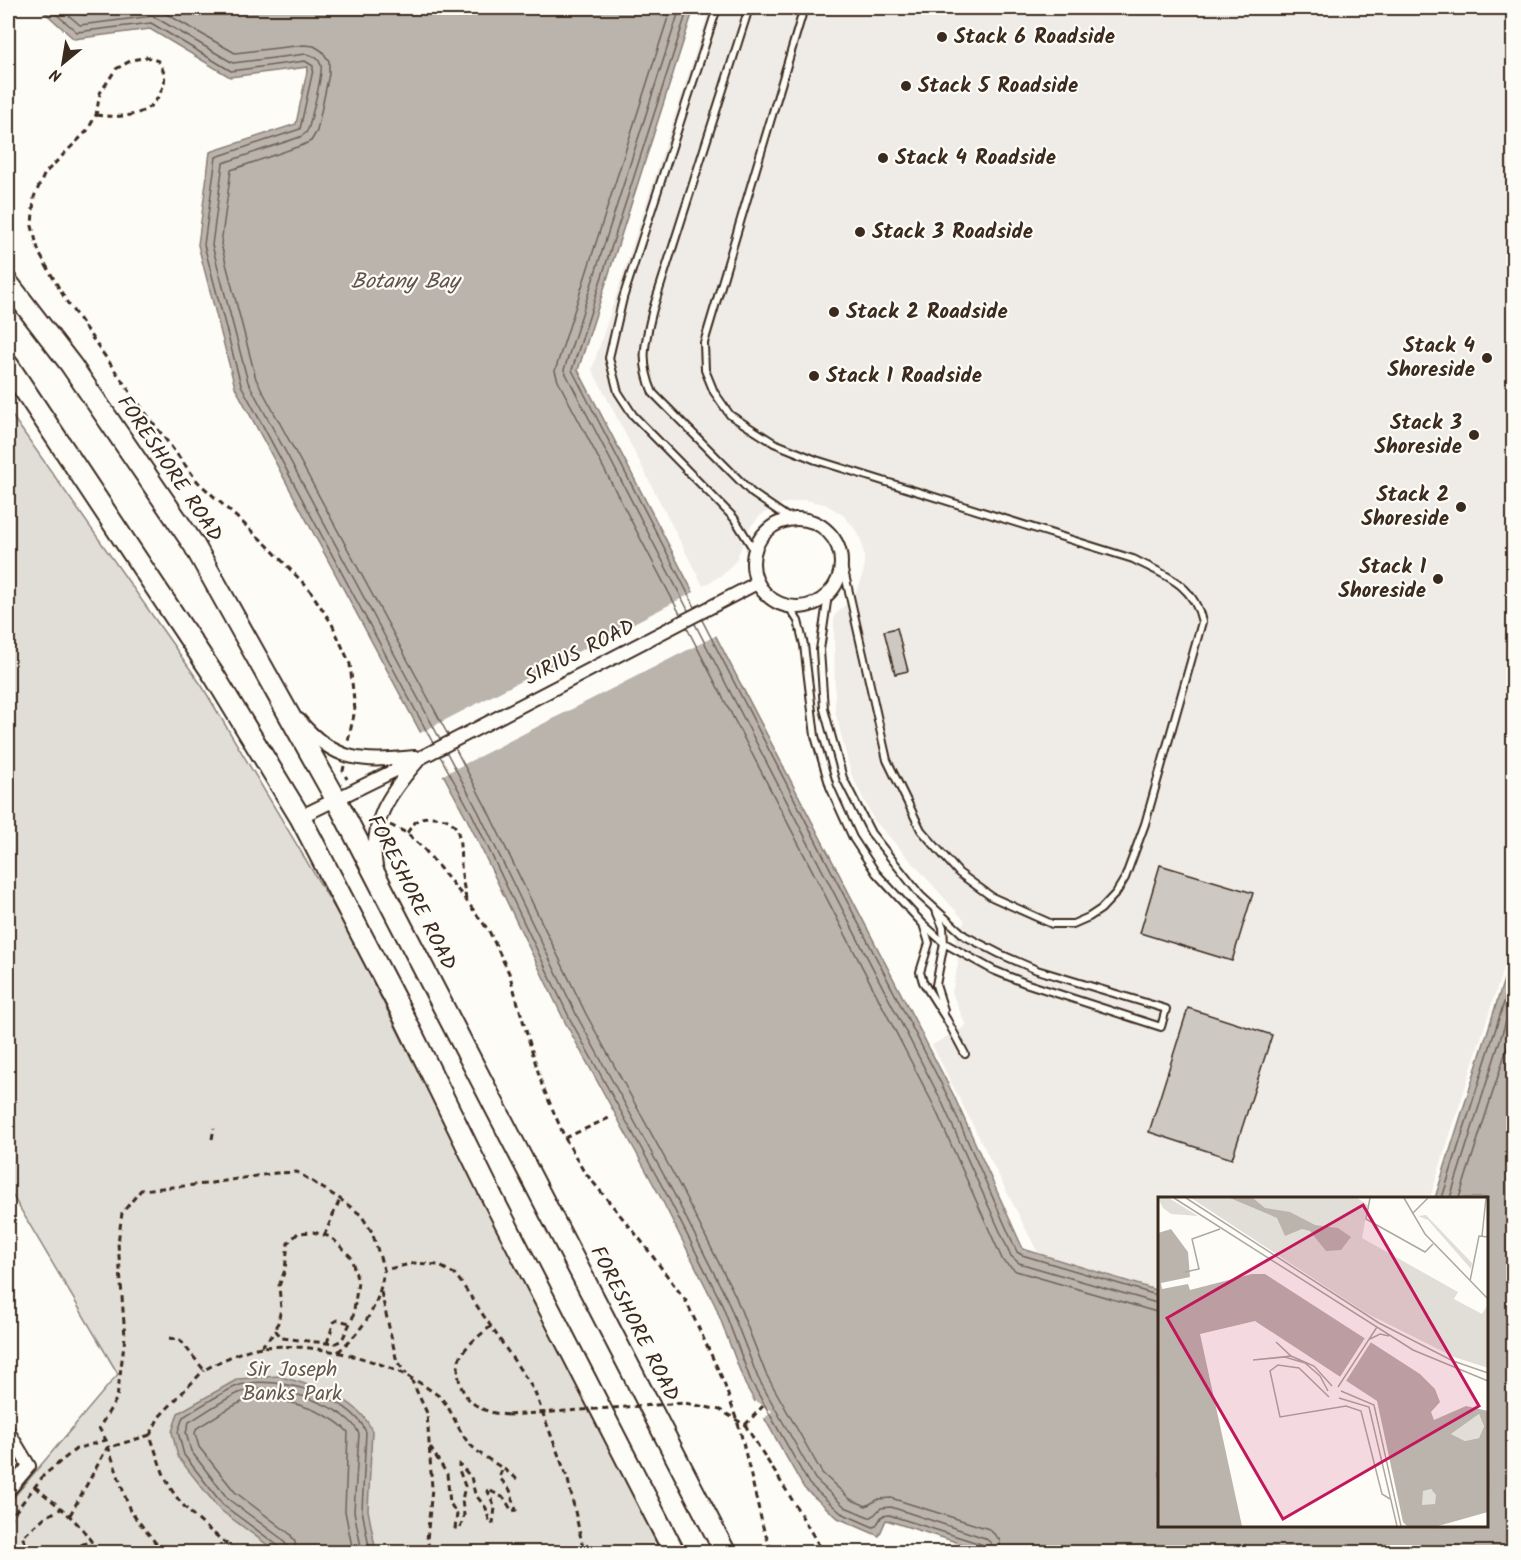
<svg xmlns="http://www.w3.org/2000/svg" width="1521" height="1560" font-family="Kalam,sans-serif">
  <rect width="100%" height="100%" fill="#fdfcf7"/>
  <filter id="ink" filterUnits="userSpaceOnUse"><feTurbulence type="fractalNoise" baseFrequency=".0167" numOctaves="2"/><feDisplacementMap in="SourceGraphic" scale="12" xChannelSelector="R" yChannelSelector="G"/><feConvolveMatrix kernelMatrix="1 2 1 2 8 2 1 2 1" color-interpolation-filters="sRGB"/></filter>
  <g filter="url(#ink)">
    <path fill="#efece7" d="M710,8h803v930l-83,260h-270l-1,93 -121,-38 -106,-208 34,-19 -14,-33 6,-29 -3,-29 10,-14 -91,-101 -23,-46 -16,-63 -1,-95 19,-19 7,-13 4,-15v-15l-3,-14 -8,-14 -10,-11 -18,-11 -20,-4 -24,4 -19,10 -12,13 -14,33 -12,14 -21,12 -111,-217z"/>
    <path fill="#e1ded7" stroke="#8e847a" stroke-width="1.5" d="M8,410l194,276 141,236 136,271 9,12 173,347h-653v-48l110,-130 -110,-186z"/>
    <path fill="#bbb4ad" stroke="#887d74" stroke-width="1.5" d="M40,8h654l-116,362 375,724 70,155 136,42 1,235h326v-328h-51l78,-247v601h-525l-102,-32 -7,16 -41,-18 -34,-30 -59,-104 -30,-79 -54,-107 -95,-174 -100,-207 -231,-430 -37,-142 12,-93 86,-28 12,-57 -78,10 -80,-48 -76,10z
      M279,1376c34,11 78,19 93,55l-4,79 8,42h-99l-58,-43 -41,-52 -6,-25 6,-19 60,-34z"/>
    <path fill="#fdfcf7" d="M696,591l23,43 -278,142 -23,-42z
      M756,1401l16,10 -8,8 -11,-15z"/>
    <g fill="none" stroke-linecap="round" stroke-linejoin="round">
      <path stroke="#6e6157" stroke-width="1.5" d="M49,8l28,24 74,-9 80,48 74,-10 8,5v4l-13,59 -84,28 -12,88 37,140 192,358
        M60,8l20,17 73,-9 80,47 73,-9c7,1 13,4 15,11 2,10 -9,49 -12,62l-3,6 -6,4 -77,26 -11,82 36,137 192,357
        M73,8l10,7 59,-7
        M156,8l79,45 69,-8 10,1 8,5 7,10v13l-12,57 -6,10 -8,4 -72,25 -10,74 35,135 192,356
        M671,8l-116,363 3,10 122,233
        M680,8l-116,362 124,240
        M688,8l-116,362 123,237
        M702,620l246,477 69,155 5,3 138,41
        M695,624l246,476 70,156 8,7 141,41
        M687,628l246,476 70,157 13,10 144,42
        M455,748l31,59 100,207 95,174 54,107 31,79 56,99 28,26 16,7 13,-7 12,-1 98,31 10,10 3,13
        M447,753l31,58 100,207 95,174 54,107 31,79 57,101 30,28 24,10h3l9,-9 10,-1 94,31 6,5 2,9
        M440,756l32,58 99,207 96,174 54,107 30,79 58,103 32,29 32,14 3,-1 6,-10 7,-1 92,29 4,3 1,5
        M1442,1198l72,-227
        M1450,1198l64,-202
        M1459,1198l55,-172
        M280,1552l-3,-7 -54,-40 -39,-50 -6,-23 5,-15c14,-8 43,-28 57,-32 35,-11 112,11 126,47l-4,78 8,42
        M287,1552v-6l-5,-7 -54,-40 -37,-48 -5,-18 3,-11c12,-7 41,-27 53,-30 10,-3 28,-4 37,-2 24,5 71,20 80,44l-5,77 8,41
        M296,1552l-1,-10 -5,-8 -55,-42 -36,-45 -4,-14 2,-5c12,-7 36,-24 48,-27 29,-8 83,9 103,31l-3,79 8,41"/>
    </g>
    <path fill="#cdc8c2" stroke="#3b2a1e" stroke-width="1.5" d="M897,628l11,43 -13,3 -11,-43z
      M1160,865l93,28 -21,68 -92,-28z
      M1188,1008l84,27 -40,124 -83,-27z"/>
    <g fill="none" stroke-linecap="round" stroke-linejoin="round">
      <g stroke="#3b2a1e" stroke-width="10">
        <path id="lane" d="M717,8l-94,290 -14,60 9,34 15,23 101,103 20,32
          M749,8l-96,301c-8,33 -14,52 0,84l99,100 38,26
          M804,8l-100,335 1,27 9,22 16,23 44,28 42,17 317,99c32,16 61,25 69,63l-57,202 -20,54 -9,15 -15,16 -12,8 -16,7h-21l-60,-27 -33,-24 -38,-43 -34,-70 -46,-203
          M828,595l-8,55 4,59 19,69 28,55 50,63 44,40 35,18 37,16 129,39 -5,18 -136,-44 -32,-13 -49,-27 -21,-19
          M789,607l9,14 6,24 11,91 15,51 23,51 23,35 47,51 6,19 -9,29 3,10 24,38 18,34
          M937,913l6,14 1,16 -8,42 8,25"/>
      </g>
      <g stroke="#3b2a1e" stroke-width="16">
        <path id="street" d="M753 563a44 44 0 1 1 88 0a44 44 0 1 1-88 0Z
          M299,720c36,43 63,42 116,37
          M300,817l122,-60 335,-174
          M376,867c-7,-45 13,-73 41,-105
          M8,1431l21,35 -21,25"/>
      </g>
      <g stroke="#3b2a1e" stroke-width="24">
        <path id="primary" d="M8,283l63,82 123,180 142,254 389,753
          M8,365l207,312 85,140 101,194 92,188 181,353"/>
      </g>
      <path stroke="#3b2a1e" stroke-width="3" stroke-dasharray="6 4.5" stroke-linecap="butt" d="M96,115c25,3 54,3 65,-24 6,-12 4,-19 -3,-30l-11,-4 -15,3 -16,9 -16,24 -4,22 -9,16 -42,42 -11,24 -2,29 7,27 28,49 68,97 63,83 69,63 42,44 23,35 18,40 5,46 -7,31
        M344,766l-1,5 4,8
        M390,825l17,8 17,16 42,51 23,31 20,42 33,112 23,53 18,32 56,68 47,63 37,79 17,50 24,101 9,21
        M407,833c8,-12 12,-17 26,-16 30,1 26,22 28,45 0,12 3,25 5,37
        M565,1138l46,-21
        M212,1139l2,-11
        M324,1236l16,-37
        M381,1292l16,70 10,12
        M491,1326c-10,9 -24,18 -30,30 -4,6 -3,16 -2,23 5,25 25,34 49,36
        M169,1338l11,2 24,30c17,-9 39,-21 59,-23 52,-4 120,11 163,40 5,4 11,7 15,11 11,12 16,30 26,43 14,17 36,25 51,39
        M327,1343l7,-21 4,-2 12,3
        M261,1347l15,-16 6,7 52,6 8,-4 11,-23 5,-35 -7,-25 -20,-20 -18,-5 -15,1 -10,10 -3,27 -6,16 2,23 -5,22
        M338,1352c27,-25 41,-45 46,-82
        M411,1379l16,34 5,75 -5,52 4,12
        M745,1425l18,-19
        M150,1435l9,-18 45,-47
        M430,1447l17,27 3,29 7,11 -2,14 5,1 4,-14 -2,-15 3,-14 -6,-16v-6l12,13 4,17 11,14 4,16 3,-1 2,-15 -8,-19 17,9 8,13 4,-1 -6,-20 -11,-13 3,-7 3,1
        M35,1487c23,19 49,37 62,65
        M70,1515l37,-67 43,-13c7,20 13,43 25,60 16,22 41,40 62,57
        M8,1521l36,-46 32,-26 30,-9
        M31,1552l-9,-15 23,-20 16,-8
        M61,1552l31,-11
        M163,1552l-33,-41 -24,-71 -7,-12 18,-30 8,-61 -7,-94 4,-30 19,-23 64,-6 71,-11 21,-1 43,27 21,16 11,17 12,38 31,-7 23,2 18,10 78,115 34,90 16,72"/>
      <use href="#lane" stroke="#fdfcf7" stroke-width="6"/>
      <use href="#street" stroke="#fdfcf7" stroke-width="12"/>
      <use href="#primary" stroke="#fdfcf7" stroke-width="20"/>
      <path stroke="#3b2a1e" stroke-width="3" stroke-dasharray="6 4.5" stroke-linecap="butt" d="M508,1415l177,-12 35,7 25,15 43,68 35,59"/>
    </g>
  </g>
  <g fill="#3b2a1e" stroke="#fdfcf7" stroke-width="2">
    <circle cx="942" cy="37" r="6"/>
    <circle cx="906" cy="86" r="6"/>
    <circle cx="883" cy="158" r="6"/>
    <circle cx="860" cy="232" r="6"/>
    <circle cx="834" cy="312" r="6"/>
    <circle cx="1487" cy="358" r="6"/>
    <circle cx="814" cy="376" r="6"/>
    <circle cx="1474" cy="435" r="6"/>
    <circle cx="1461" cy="507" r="6"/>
    <circle cx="1438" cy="579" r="6"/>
  </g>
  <g text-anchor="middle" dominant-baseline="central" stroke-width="4.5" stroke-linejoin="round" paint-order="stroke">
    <g font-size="21" font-weight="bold" fill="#3b2a1e" stroke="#fdfcf7" text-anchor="start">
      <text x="954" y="37">Stack 6 Roadside</text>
      <text x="918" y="86">Stack 5 Roadside</text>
      <text x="895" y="158">Stack 4 Roadside</text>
      <text x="872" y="232">Stack 3 Roadside</text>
      <text x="846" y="312">Stack 2 Roadside</text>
      <text x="1475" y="346" text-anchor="end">Stack 4<tspan x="1475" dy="24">Shoreside</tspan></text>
      <text x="826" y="376">Stack 1 Roadside</text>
      <text x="1462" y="423" text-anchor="end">Stack 3<tspan x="1462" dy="24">Shoreside</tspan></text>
      <text x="1449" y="495" text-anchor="end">Stack 2<tspan x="1449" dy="24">Shoreside</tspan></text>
      <text x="1426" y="567" text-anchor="end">Stack 1<tspan x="1426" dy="24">Shoreside</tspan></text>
    </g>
    <g font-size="21" fill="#3b2a1e" stroke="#fdfcf7">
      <text transform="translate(169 469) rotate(56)">FORESHORE ROAD</text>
      <text transform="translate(580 653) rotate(-27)">SIRIUS ROAD</text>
      <text transform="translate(411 893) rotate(63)">FORESHORE ROAD</text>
      <text transform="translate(634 1324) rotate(63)">FORESHORE ROAD</text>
    </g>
    <g font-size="21" fill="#64574c" stroke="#fdfcf7">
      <text x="292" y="1370">Sir Joseph<tspan x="292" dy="24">Banks Park</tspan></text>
    </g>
    <g font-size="22" font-style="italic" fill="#615349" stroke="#fdfcf7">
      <text x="405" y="282">Botany Bay</text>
    </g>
  </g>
  <g transform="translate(1158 1197)">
    <rect width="330" height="330" fill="#fdfcf7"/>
    <path d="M0,1h11l29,18 -27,-2 -8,-6zM33,1h166l11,7 -6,33 96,54 -4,7 28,15 6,-10v64l-34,-11 -88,-44zM268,18l46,48 -1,6 -43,-49 -10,-4zM321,217l5,11 -5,13 -14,3 -14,-7zM261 301a9 9 0 1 1 18 0a9 9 0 1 1-18 0Z" fill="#e1ded7"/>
    <path d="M72,1h23l12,10 25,4 25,13 23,3 13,9 -10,13 -15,1 -16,-20 -8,-2 -17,7 -8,-18zM13,32l17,23 2,25 -29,6 1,6 26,-5 2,6 62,-16h13l155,100 15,15 5,13 -9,10 3,8 32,-14 22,5v101l-50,14h-31l-4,-4 -26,-121 -122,-80 -55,13 42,192h-84v-293zM321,217l5,12 -5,12 -14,3 -14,-7zM273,292l5,6 -1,9 -13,1 1,-14z" fill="#bbb4ad" fill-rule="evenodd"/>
    <path d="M207,141l6,4 -27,42 -6,-4z" fill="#fdfcf7"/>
    <path fill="none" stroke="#afa8a0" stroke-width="1.5" d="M16,1l239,152 75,31M28,1l193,125 74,38 35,12M212,1l-4,21 59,33 8,-8M246,1l21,36 63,65M254,17l16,-16M324,39l4,-38M27,75l14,-3 -7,-30 28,-10M312,84l9,-45 9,1M212,142l10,-5 9,2M118,145l15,14 23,10 18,20M133,159l-38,4 32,-3 20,6 15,13 8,15M180,190l39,-60M183,194l33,14 27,121M171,200l-30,-29 -21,-3 -8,6 10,46 66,-11 15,5 21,83 8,5M181,201l30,9 28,119"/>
    <path fill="#c2185b" fill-opacity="0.15" stroke="#c2185b" stroke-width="3" d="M205,8l116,201 -196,113 -116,-201z"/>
    <rect width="330" height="330" fill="none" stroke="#3b2a1e" stroke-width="3"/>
  </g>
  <rect width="1521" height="1560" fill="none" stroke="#fdfcf7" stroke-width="30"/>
  <rect x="15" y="15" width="1491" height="1530" fill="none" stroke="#3b2a1e" stroke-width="2" filter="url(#ink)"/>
  <g transform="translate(63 63) rotate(210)" stroke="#fdfcf7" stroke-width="4.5" paint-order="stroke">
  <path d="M0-4.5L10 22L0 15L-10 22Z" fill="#3b2a1e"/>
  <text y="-9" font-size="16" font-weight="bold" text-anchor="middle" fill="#3b2a1e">N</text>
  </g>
</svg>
